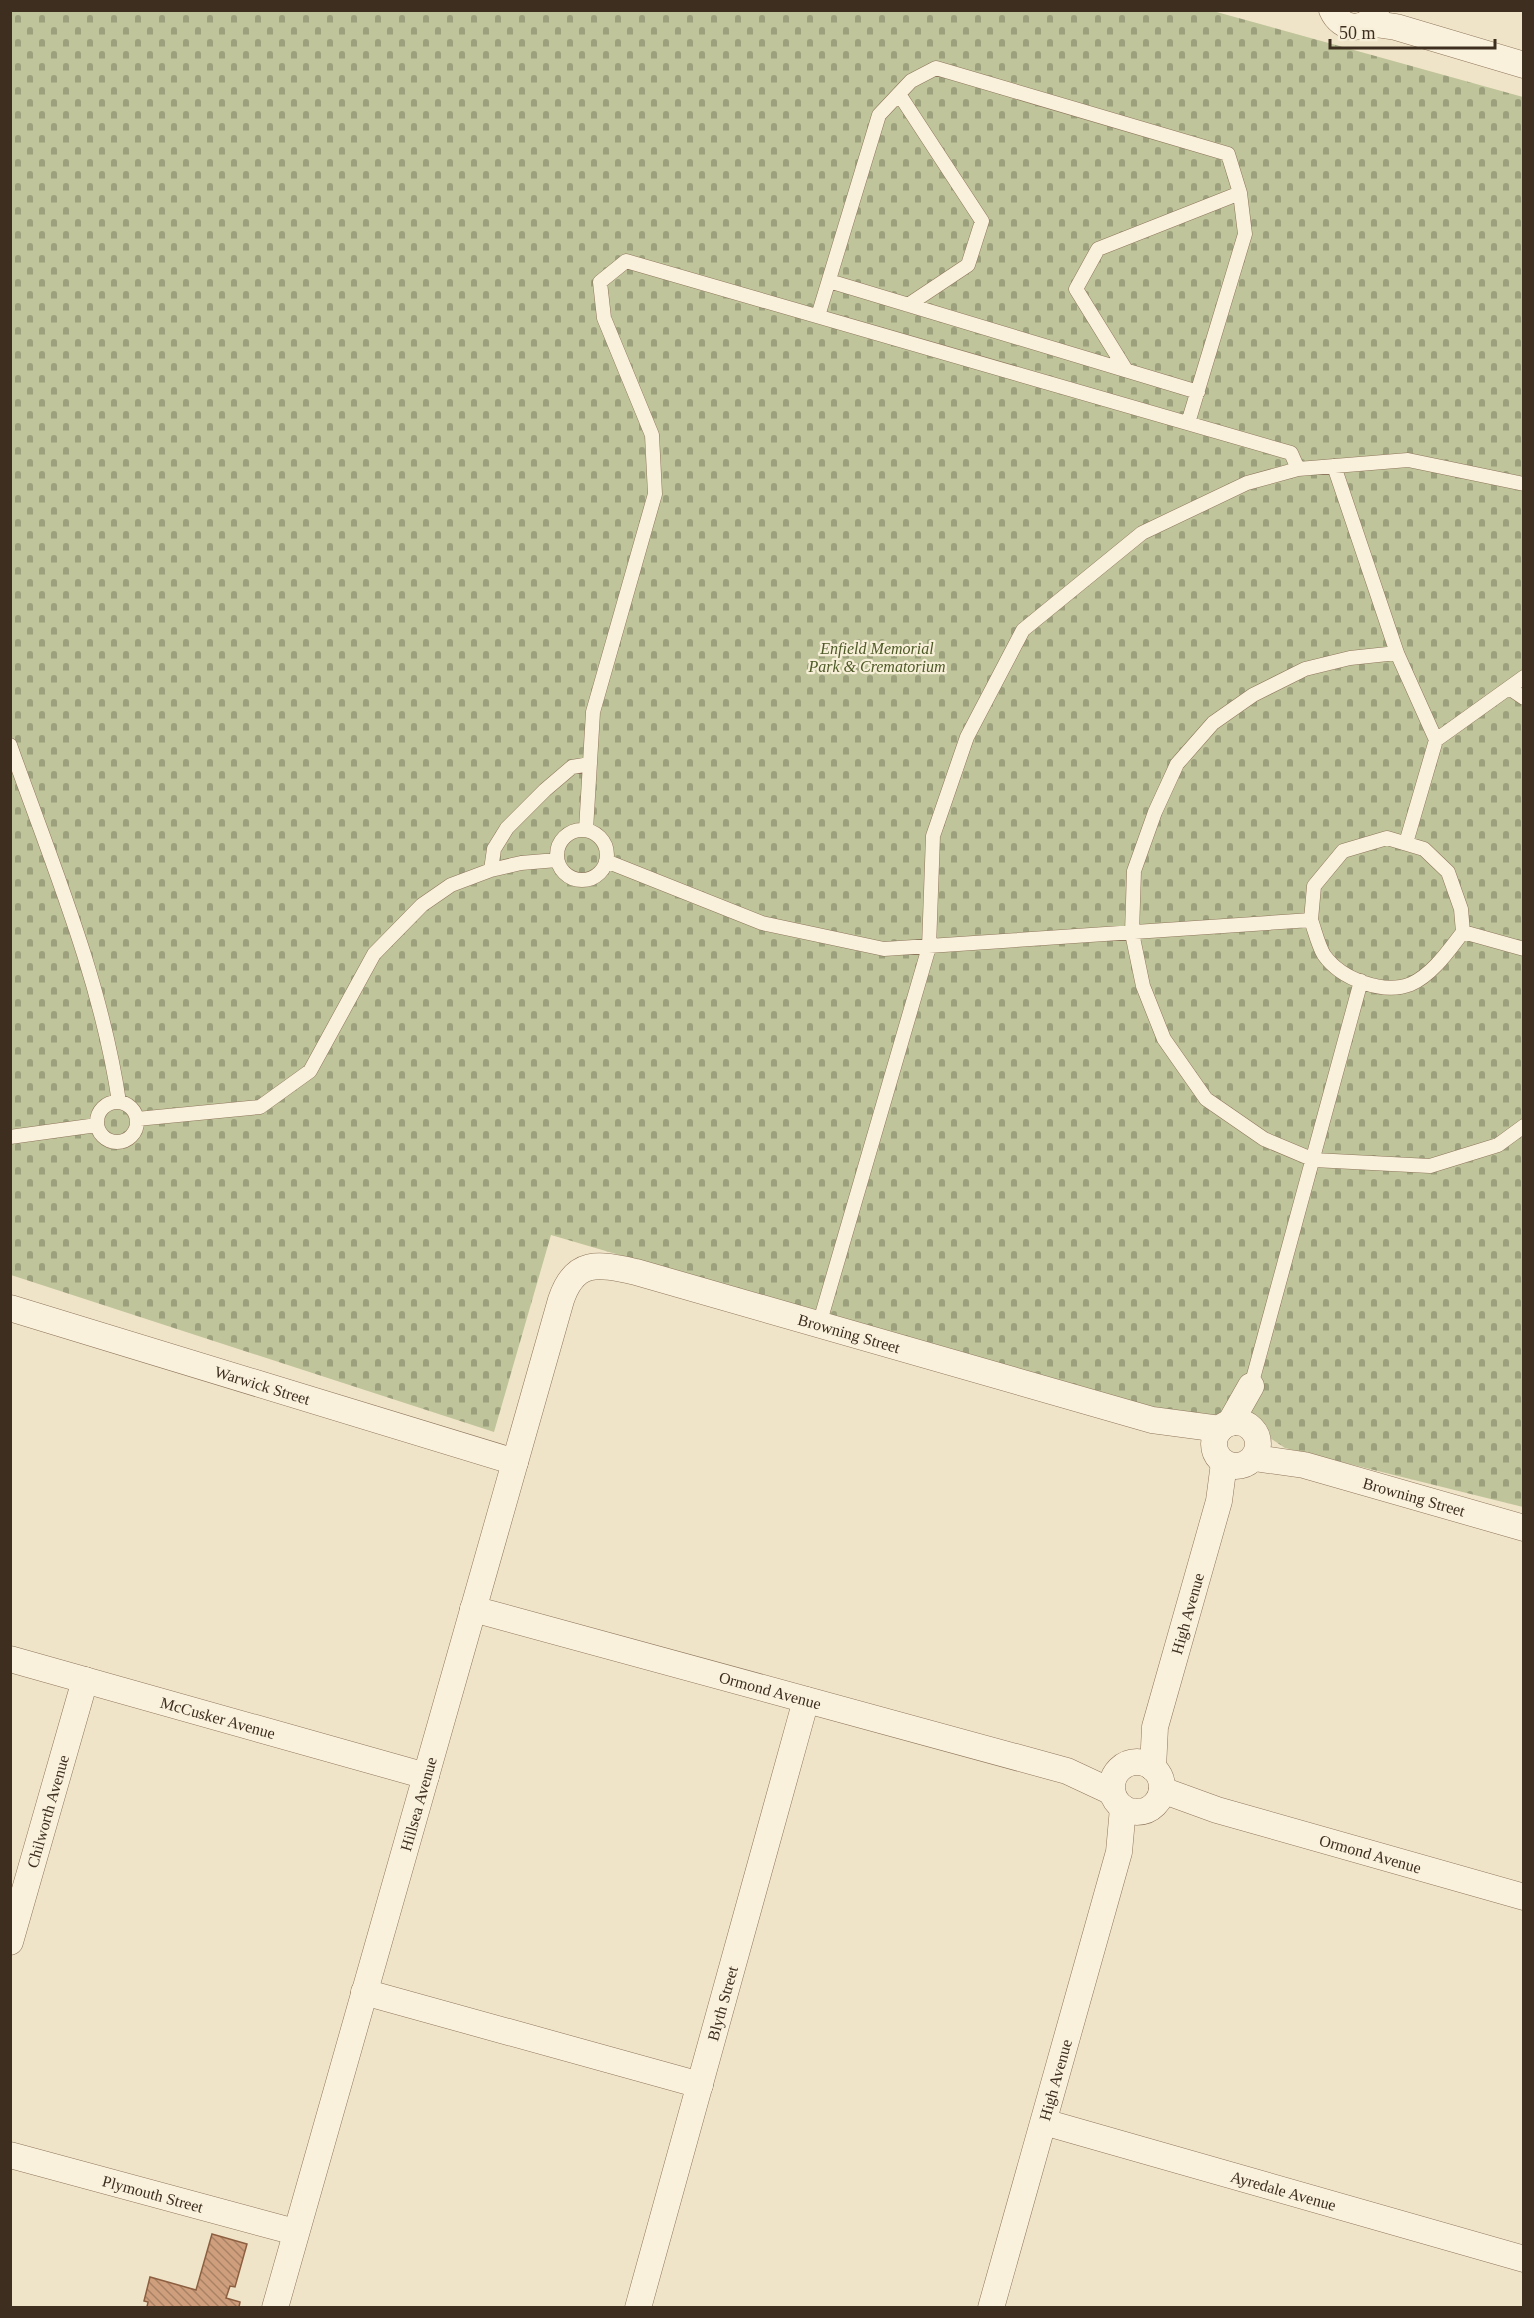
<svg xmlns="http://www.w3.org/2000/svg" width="1534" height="2318" font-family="Georgia,serif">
  <defs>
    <pattern id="cemetery-stones" width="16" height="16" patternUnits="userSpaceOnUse" patternTransform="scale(1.5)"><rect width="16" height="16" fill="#bfc49a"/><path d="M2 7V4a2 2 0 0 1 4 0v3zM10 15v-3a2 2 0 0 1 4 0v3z" fill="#9ca07d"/></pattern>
    <pattern id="building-back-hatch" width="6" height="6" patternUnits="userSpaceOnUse" patternTransform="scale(1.5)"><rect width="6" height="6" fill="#cf9f7d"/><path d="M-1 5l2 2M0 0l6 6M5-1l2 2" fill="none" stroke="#a98266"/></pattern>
  </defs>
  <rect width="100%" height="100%" fill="#f0e4c8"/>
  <path fill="url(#cemetery-stones)" d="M11,11h1202l310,86v1410l-238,-59 -50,-33 -58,3 -626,-183 -57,197 -483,-157z"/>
  <path fill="url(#building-back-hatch)" stroke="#8d5f41" stroke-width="1.5" d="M212,2234l35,10 -12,43 -5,-1 -4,12 14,4 -1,5h-92l1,-5 -4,-1 6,-24 46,13z"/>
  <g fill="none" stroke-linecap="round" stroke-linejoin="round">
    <g stroke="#8d765c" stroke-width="15">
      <path id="service" d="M899,94l83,127 -14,44 -60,40
        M829,281l369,111
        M818,316l61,-201 32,-34 25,-13 292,86 12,39 5,41 -57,189
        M1126,370l-50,-81 22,-40 142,-56
        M1334,466l63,187 39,87 88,-63
        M1397,653l-47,5 -45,11 -52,26 -40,28 -36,41 -22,48 -21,59 -2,62 11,53 21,53 42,60 58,40 50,21 116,6 68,-21 26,-19
        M1509,688l15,10
        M10,745c41,116 91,234 109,357
        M586,830l7,-118 62,-218 -3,-59 -48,-117 -4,-36 26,-21 665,192 7,16
        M557 855a25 25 0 1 1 50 0a25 25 0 1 1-50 0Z
        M1406,843l30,-103
        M606,861l156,62 122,26 427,-29 3,-34 29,-35 44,-13 37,11 24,23 13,37 2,23c-14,18 -30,42 -52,52 -28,11 -70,-5 -87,-29 -6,-10 -9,-24 -13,-35
        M491,870l3,-21 13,-21 38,-38 27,-23 18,-3
        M1463,932l61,17
        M97 1122a20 20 0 1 1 40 0a20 20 0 1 1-40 0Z
        M137,1119l123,-12 50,-36 64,-117 48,-49 29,-20 40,-15 30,-7 36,-3
        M10,1137l87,-12
        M819,1325l110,-378 4,-111 34,-99 56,-107 119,-97 105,-50 51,-14 110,-9 116,24
        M1251,1386l110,-405"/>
    </g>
    <g stroke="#8d765c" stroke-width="27">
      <g id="minor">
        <path d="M1332,10c9,21 35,23 44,1"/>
        <path d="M1368,23l28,4 128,38"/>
        <path id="s1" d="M10,1308l505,154"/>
        <circle cx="1236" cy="1444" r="22"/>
        <path d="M1230,1423l21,-37"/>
        <path id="s2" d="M1254,1458l50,7 220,63"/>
        <path id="s3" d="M473,1609l594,162 45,21"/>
        <path id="s4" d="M10,1659l416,117"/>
        <circle cx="1137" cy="1787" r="25"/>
        <path id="s5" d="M1153,1768l2,-41 64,-226 5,-38"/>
        <path id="s6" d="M1162,1790l55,20 307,87"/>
        <path id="s7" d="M10,1942l75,-262"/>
        <path d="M364,1992l336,93"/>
        <path id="s8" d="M1044,2122l480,137"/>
        <path id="s9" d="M10,2155l285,77"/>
        <path id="s10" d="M275,2308l286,-1008c14,-42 38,-36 75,-28l516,148 68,9"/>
        <path id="s11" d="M638,2308l168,-608"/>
        <path id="s12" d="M991,2308l128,-456 4,-44"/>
      </g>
    </g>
    <use href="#service" stroke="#faf1dc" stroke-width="14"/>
    <use href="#minor" stroke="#faf1dc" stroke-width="26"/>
  </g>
  <g text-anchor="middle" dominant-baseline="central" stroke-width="4.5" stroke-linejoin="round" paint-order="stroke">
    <g font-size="16" font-style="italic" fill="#4d5a26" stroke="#f7eed8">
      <text x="877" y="648">Enfield Memorial<tspan x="877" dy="18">Park &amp; Crematorium</tspan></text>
    </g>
    <g font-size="16" fill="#3d2e20" stroke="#f7eed8">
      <text stroke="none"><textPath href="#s10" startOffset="1362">Browning Street</textPath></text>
      <text stroke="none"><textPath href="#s1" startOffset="264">Warwick Street</textPath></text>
      <text stroke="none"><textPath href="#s2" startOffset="165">Browning Street</textPath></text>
      <text stroke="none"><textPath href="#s5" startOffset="159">High Avenue</textPath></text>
      <text stroke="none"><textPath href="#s3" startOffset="308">Ormond Avenue</textPath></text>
      <text stroke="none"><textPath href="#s4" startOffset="216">McCusker Avenue</textPath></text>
      <text stroke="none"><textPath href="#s10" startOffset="524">Hillsea Avenue</textPath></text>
      <text stroke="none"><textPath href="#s7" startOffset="136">Chilworth Avenue</textPath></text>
      <text stroke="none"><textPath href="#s6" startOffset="218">Ormond Avenue</textPath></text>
      <text stroke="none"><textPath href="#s11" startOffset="316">Blyth Street</textPath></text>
      <text stroke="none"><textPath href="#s12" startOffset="237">High Avenue</textPath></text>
      <text stroke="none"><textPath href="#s8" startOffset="249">Ayredale Avenue</textPath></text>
      <text stroke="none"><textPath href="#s9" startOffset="148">Plymouth Street</textPath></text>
    </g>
  </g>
  <rect width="1534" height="2318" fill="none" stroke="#3d2e20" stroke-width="24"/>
  <path d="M1330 39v9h165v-9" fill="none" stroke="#3d2e20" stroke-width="3"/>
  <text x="1339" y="39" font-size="18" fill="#3d2e20" stroke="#f7eed8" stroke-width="4.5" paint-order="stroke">50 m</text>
</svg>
